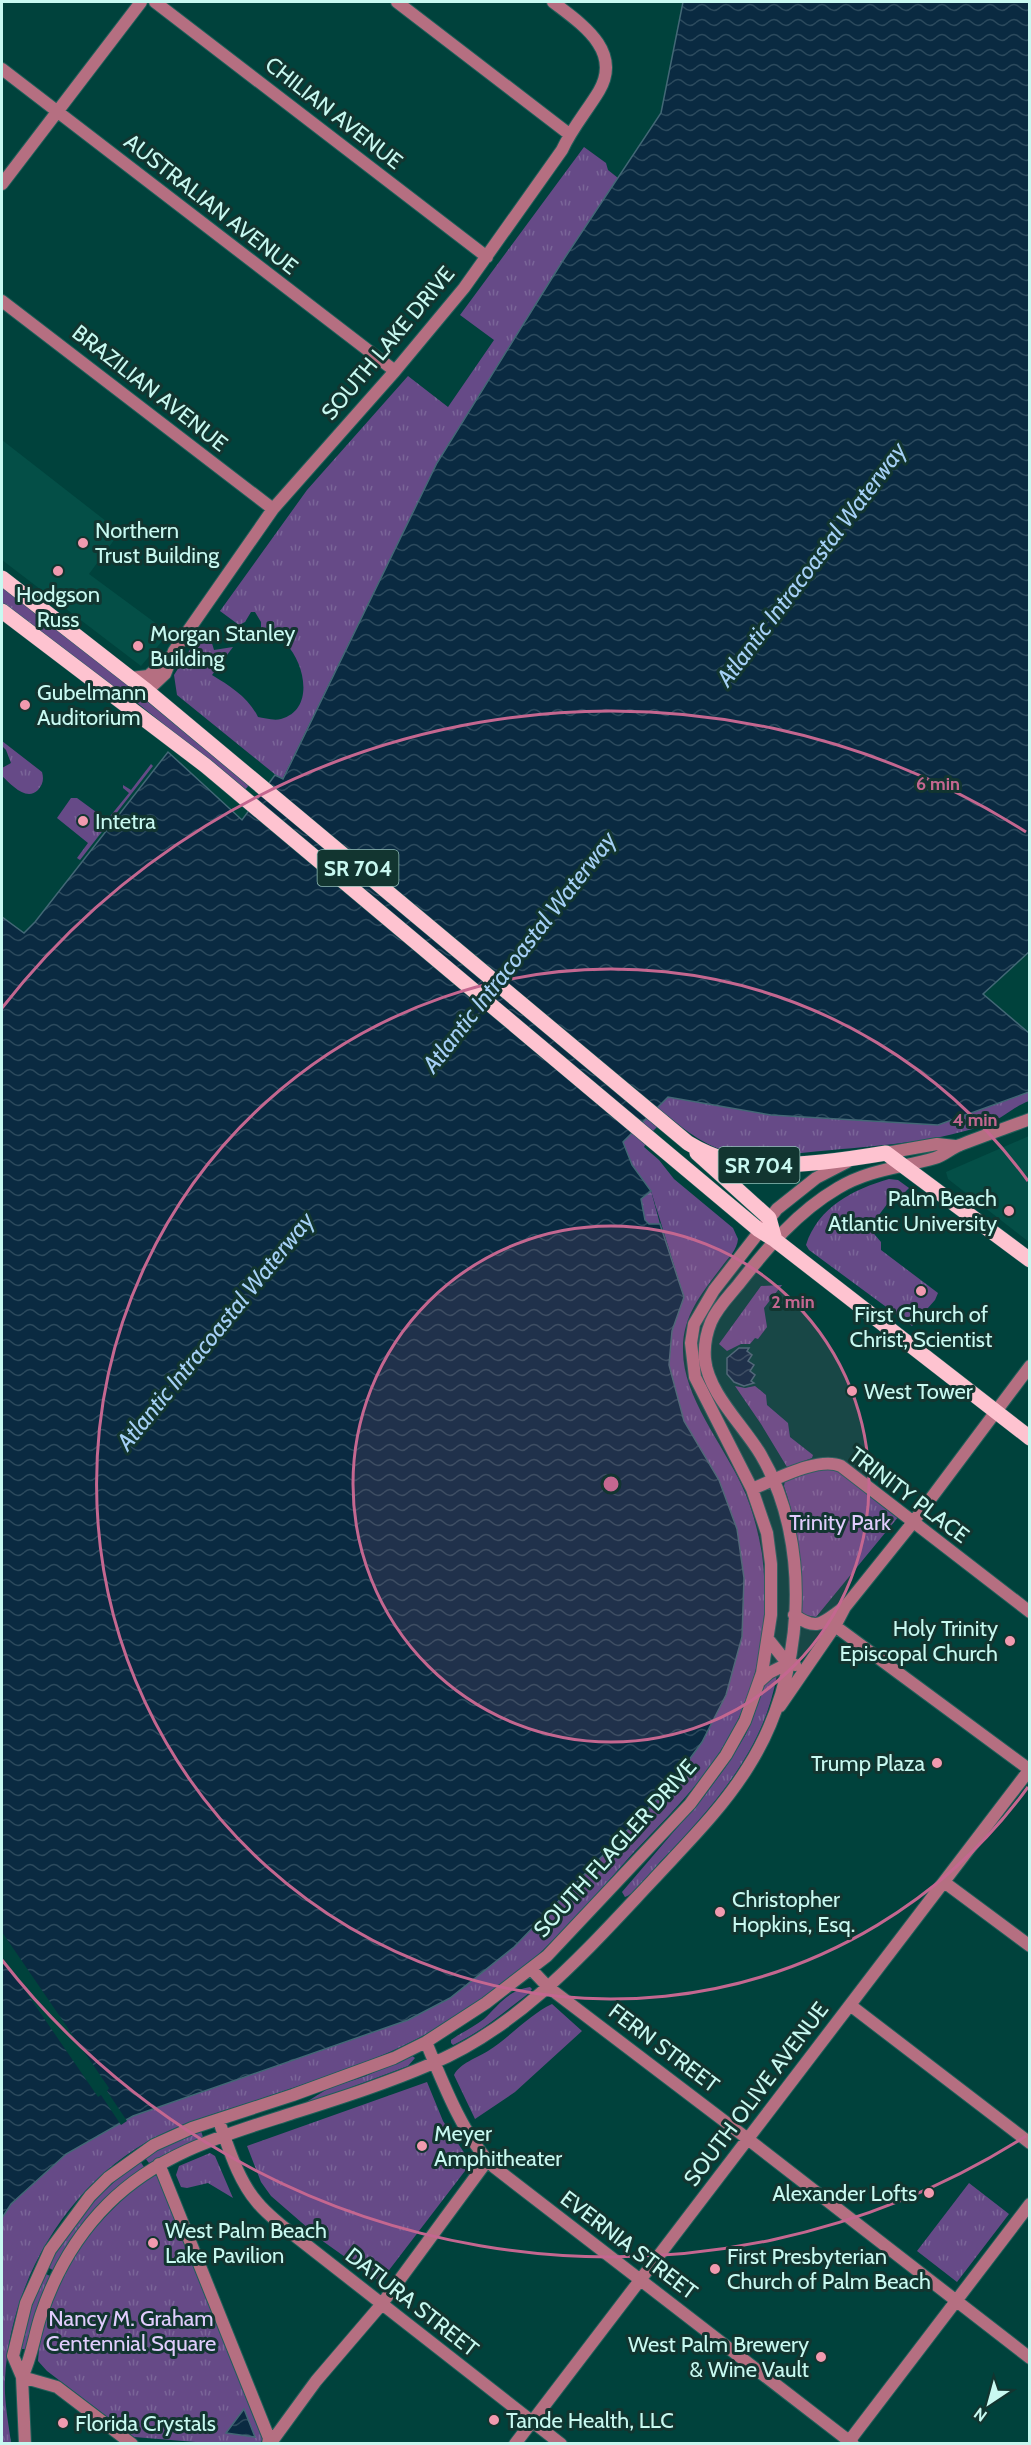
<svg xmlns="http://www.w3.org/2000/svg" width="1031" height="2445" font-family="Cabin,sans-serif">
  <defs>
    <pattern id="grass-tufts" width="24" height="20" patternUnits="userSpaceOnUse" patternTransform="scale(1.5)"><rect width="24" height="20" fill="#664a87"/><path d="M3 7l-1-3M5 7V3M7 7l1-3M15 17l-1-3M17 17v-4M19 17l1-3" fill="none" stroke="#7a6598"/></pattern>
    <pattern id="wetland-marsh" width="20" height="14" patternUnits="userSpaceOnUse" patternTransform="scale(1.5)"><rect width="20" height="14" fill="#664a87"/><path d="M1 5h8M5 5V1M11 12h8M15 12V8" fill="none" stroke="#7a6598"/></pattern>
    <pattern id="water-waves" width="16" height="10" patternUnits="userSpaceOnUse" patternTransform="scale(1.5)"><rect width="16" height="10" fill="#0a2a41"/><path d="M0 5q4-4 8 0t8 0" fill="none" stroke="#2c4a5d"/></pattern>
  </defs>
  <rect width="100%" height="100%" fill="#00423c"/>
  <path fill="#044f47" d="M2,440l118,92 -31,42 80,59 -28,33 -139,-106z
    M1029,1136v106l-81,-63 -2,-7z"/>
  <path fill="url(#grass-tufts)" d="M584,147l22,16 2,7 10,8 -56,84 -125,201 -155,317 -105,-85 -3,-20 27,-43 10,8 3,10 19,-3 -21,28c18,11 36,22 46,42 6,1 16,4 23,2 34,-9 24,-56 5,-75 -6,-6 -17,-10 -25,-14v-8l-6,-10h-4l-6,10 -6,3 -19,-14 87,-121 101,-114 40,31 46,-67 -34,-25z
    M2,585l130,103v2l-15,-2 -10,-4 -105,-81z
    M147,700l102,85 -4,5 -109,-88z
    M2,741l40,31c2,7 1,12 -4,18 -12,12 -27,-6 -36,-14v-8l9,-5 -5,-13 -4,-4z
    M151,764l2,2 -73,94 -3,-2 11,-15 -31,-25 14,-20h6l30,22 22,-27 -6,-5v-3l8,5z
    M1029,1092v9c-14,5 -25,16 -39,22 -51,19 -105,22 -158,27 -33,3 -68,8 -101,2 -23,-4 -45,-21 -63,-36l-16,16 -8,15 15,13 15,19 59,49 5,11c-1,11 -9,18 -15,26 -20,27 -41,50 -40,86 0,46 40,93 59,135 10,21 16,45 20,68 7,56 0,115 -24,166 -25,52 -65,91 -104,132 -34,38 -68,78 -106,112 -45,39 -97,71 -152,94 -42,16 -85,31 -128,45 -31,10 -61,18 -90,33 -89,45 -148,144 -153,243 -1,21 3,42 6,63l-9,1v-225l9,-14 55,-50 67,-38 275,-96 42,-22 64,-51 156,-161 32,-44 24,-47 16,-58 2,-59 -7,-49 -18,-49 -35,-59 -15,-56 3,-34 12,-34 -33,-106 -19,-26 -9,-23 45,-45 103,18 167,10z
    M889,1179l9,1 11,8 -14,14 -4,-3 -22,29 12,14v8l57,43 -3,7 -23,26 -103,-76 -3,-5c12,-38 48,-56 83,-66z
    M782,1285l-18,23 3,19 -9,12 -3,-1 -5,6h-9l-14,7 -8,-7 42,-58z
    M735,1386l10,2 10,-2 11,9 1,10 21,18 2,14 23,18 -1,3 -25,9 -26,-43z
    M819,1468h10l10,3 60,45 -83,101 -11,-2 -3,-3c1,-41 -4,-86 -18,-126l1,-5z
    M777,1674c-12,76 -66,135 -117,188 -10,11 -22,30 -35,35l-3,-5 83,-97 22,-30 19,-31 19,-49 3,-5z
    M530,1987l2,2 -3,4c-25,19 -48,39 -76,52l-2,-2v-3c11,-8 23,-13 33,-21 15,-14 23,-28 46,-32z
    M552,2004l30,27 -67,61 -40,27 -21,-44c6,-12 23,-17 34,-24 22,-14 41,-36 64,-47z
    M411,2055l4,3 -7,8 -99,37 -1,-2 21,-13 37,-12z
    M427,2082l16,39 26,39 -1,7 -85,111 -7,1 -52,-37 -53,-46 -10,-14 -14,-36z
    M201,2131l2,6 -54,26 -4,-5 24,-14z
    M210,2153l5,3 18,42 -25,-15 -21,5 -6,-1 -5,-12 3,-9z
    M140,2161l4,6c-38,29 -68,61 -91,103l-6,-3c23,-43 54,-77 93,-106z
    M155,2173h3l103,248 2,18 -3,4 -40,1 -86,-7 -87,-66 -9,-10c5,-79 56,-143 117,-188z
    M969,2183l40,31 -52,68 -40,-31z
    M44,2273l6,3 -23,73h-6l10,-46z"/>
  <path fill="url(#wetland-marsh)" d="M651,1191l9,33 -20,5 -10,-35z"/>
  <path fill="url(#water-waves)" stroke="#436876" stroke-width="1.5" d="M683,2h346l1,949 -47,43 46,39v59l-91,33 -167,-10 -103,-18 -45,45 9,23 19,26 -10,8 4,21 4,4h11l24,73 -12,34 -3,34 15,56 35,59 18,49 7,49 -2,59 -16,58 -24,47 -32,44 -156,161 -64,51 -42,22 -275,96 -67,38 -55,50 -9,14v-1301l22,16 11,-11 133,-170 74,68 33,-45 8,4 154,-316 125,-201 99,-149z
    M739,1348h10l-2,3 5,4 -4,6 6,4 -4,6 5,4 -4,6 3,2 -10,3 -10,-4 -7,-8v-16z
    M244,2409l11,28 -29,-4z"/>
  <path fill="#00423c" d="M2,1932l107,156 -2,3 20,30 -6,4 -20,-30 -3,2 -96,-140z"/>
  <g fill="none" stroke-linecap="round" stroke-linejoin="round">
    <g stroke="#205f59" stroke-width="14">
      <path id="minor" d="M155,2l332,255
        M397,2l172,132
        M2,69l393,302
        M2,184l139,-182
        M2,301l271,208
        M131,678l17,-2 22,-19
        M147,691l18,-17 9,-23 99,-142 122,-138 69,-83 98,-138c10,-22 25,-39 37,-59 24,-41 -19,-68 -46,-89
        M886,1153l51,-9 18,2
        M752,1489c23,-9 66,-33 89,-23l189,146
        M794,1615c23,16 27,9 48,-6
        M835,1626l195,144
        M768,1639l16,20 11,6
        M760,1681l9,-8 20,-10
        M780,1706l55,-80 10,-19 69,-86 116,-155
        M944,1882l86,64
        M531,1969l17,18 192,146 290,225
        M850,2005l180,138
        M426,2042c16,39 38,96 68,125l359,277
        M221,2127c9,25 18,54 36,75 7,9 16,16 24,23l280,219
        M159,2164l110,274 -1,6
        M22,2377c10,-20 12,-41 19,-62 14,-42 36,-80 67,-111 51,-51 116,-69 182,-90 47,-15 95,-30 141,-50 89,-37 156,-114 221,-183 34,-37 70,-72 96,-114 56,-87 66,-222 13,-312 -17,-29 -53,-62 -56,-96 -1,-12 1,-25 6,-37 6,-14 17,-25 27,-37 29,-37 59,-73 100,-97 32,-19 63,-20 97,-30 10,-3 16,-10 25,-13 23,-9 46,-17 70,-26
        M22,2377l35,10 75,57
        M25,2444l-3,-67 -9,-21 13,-53 24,-53 40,-54 18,-18 46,-33 38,-17 101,-33 101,-37 32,-16 60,-39 61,-47 143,-152 36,-49 19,-34 17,-48 9,-58v-51l-4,-31 -15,-44 -57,-112 -4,-34 3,-19 20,-34 63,-81 39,-31 31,-16
        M270,2444l46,-63 65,-76 106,-144
        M515,2444l515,-675
        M847,2444l183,-240"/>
    </g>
    <g stroke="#205f59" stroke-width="16">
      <path id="major" d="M2,578l145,113 541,452c13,8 27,14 42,18 39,10 115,-1 156,-8l144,107
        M2,611l204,155 553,464 16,10 255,198
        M697,1153l72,65 6,22"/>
    </g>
    <use href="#minor" stroke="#b56f81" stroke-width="12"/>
    <use href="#major" stroke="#fec3d0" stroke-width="15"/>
  </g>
  <circle cx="611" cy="1484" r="258" fill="#c46790" fill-opacity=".12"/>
  <g fill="none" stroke="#c46790" stroke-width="3">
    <circle cx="611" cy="1484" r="258"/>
    <path d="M1028 1787A515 515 0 1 1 1028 1181"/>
    <path d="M1026 2136A773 773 0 0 1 2 1960M2 1008A773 773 0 0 1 1026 832"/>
  </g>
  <g fill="#f29aaf" stroke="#123530" stroke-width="2">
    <circle cx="83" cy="543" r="6"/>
    <circle cx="58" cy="571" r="6"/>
    <circle cx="138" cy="646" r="6"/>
    <circle cx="25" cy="705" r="6"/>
    <circle cx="83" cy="821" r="6"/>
    <circle cx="1009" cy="1211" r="6"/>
    <circle cx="921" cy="1291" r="6"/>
    <circle cx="852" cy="1391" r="6"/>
    <circle cx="1010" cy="1641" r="6"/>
    <circle cx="937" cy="1763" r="6"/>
    <circle cx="720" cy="1912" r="6"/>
    <circle cx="422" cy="2146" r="6"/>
    <circle cx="929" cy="2193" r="6"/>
    <circle cx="153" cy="2243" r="6"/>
    <circle cx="715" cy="2269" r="6"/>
    <circle cx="821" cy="2357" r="6"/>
    <circle cx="494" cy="2420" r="6"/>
    <circle cx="63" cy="2423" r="6"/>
  </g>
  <g text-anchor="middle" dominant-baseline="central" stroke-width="6" stroke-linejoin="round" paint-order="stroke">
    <g fill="#123530" stroke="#91beb7" stroke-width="1.5">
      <rect x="317.5" y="850" width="81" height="36" rx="4.5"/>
      <rect x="718.5" y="1147" width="81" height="36" rx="4.5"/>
    </g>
    <g font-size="21" font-weight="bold" fill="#c8f9f1">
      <text x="358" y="868">SR 704</text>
      <text x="759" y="1165">SR 704</text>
    </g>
    <g font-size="22" fill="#c8f9f1" stroke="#123530">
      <text transform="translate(334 113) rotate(38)">CHILIAN AVENUE</text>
      <text transform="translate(211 204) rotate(38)">AUSTRALIAN AVENUE</text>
      <text transform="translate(388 343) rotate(-50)">SOUTH LAKE DRIVE</text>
      <text transform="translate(150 388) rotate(38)">BRAZILIAN AVENUE</text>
      <text transform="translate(909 1495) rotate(37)">TRINITY PLACE</text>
      <text transform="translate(615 1848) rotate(-48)">SOUTH FLAGLER DRIVE</text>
      <text transform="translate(664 2048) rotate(37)">FERN STREET</text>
      <text transform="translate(756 2094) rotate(-53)">SOUTH OLIVE AVENUE</text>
      <text transform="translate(629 2245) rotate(37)">EVERNIA STREET</text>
      <text transform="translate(412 2302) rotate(38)">DATURA STREET</text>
    </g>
    <g font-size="22" fill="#c8f9f1" stroke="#123530" text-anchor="start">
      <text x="95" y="530">Northern<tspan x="95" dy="25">Trust Building</tspan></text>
      <text x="58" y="594" text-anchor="middle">Hodgson<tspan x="58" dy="25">Russ</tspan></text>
      <text x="150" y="633">Morgan Stanley<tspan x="150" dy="25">Building</tspan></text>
      <text x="37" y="692">Gubelmann<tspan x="37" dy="25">Auditorium</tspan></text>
      <text x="95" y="821">Intetra</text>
      <text x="997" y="1198" text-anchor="end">Palm Beach<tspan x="997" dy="25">Atlantic University</tspan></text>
      <text x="921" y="1314" text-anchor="middle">First Church of<tspan x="921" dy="25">Christ, Scientist</tspan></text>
      <text x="864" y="1391">West Tower</text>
      <text x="998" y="1628" text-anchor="end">Holy Trinity<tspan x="998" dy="25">Episcopal Church</tspan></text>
      <text x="925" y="1763" text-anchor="end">Trump Plaza</text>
      <text x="732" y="1899">Christopher<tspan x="732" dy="25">Hopkins, Esq.</tspan></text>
      <text x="434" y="2133">Meyer<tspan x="434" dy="25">Amphitheater</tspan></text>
      <text x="917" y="2193" text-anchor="end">Alexander Lofts</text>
      <text x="165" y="2230">West Palm Beach<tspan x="165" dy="25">Lake Pavilion</tspan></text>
      <text x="727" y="2256">First Presbyterian<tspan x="727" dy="25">Church of Palm Beach</tspan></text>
      <text x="809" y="2344" text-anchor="end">West Palm Brewery<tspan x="809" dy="25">&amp; Wine Vault</tspan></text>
      <text x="506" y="2420">Tande Health, LLC</text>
      <text x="75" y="2423">Florida Crystals</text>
    </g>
    <g font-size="22" fill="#e1cdfd" stroke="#123530">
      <text x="840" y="1522">Trinity Park</text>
      <text x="131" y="2318">Nancy M. Graham<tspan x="131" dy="25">Centennial Square</tspan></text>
    </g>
    <g font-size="24" font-style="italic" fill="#a5d0f5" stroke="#123530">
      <text transform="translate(811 564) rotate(-53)">Atlantic Intracoastal Waterway</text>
      <text transform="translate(519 952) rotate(-52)">Atlantic Intracoastal Waterway</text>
      <text transform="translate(215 1331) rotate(-51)">Atlantic Intracoastal Waterway</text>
    </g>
  </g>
  <circle cx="611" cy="1484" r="9" fill="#c46790" stroke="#123530" stroke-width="3"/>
  <g font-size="18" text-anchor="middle" font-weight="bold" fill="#c46790" stroke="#123530" stroke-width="6" stroke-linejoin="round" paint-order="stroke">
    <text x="938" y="790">6 min</text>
    <text x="975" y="1126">4 min</text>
    <text x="793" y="1308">2 min</text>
  </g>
  <rect width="1031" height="2445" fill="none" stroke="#c8f9f1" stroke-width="6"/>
  <g transform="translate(989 2403) rotate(216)" stroke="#123530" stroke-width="4.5" paint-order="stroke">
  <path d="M0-4.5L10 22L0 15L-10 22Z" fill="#c8f9f1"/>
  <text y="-9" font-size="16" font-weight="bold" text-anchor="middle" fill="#c8f9f1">N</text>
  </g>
</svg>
